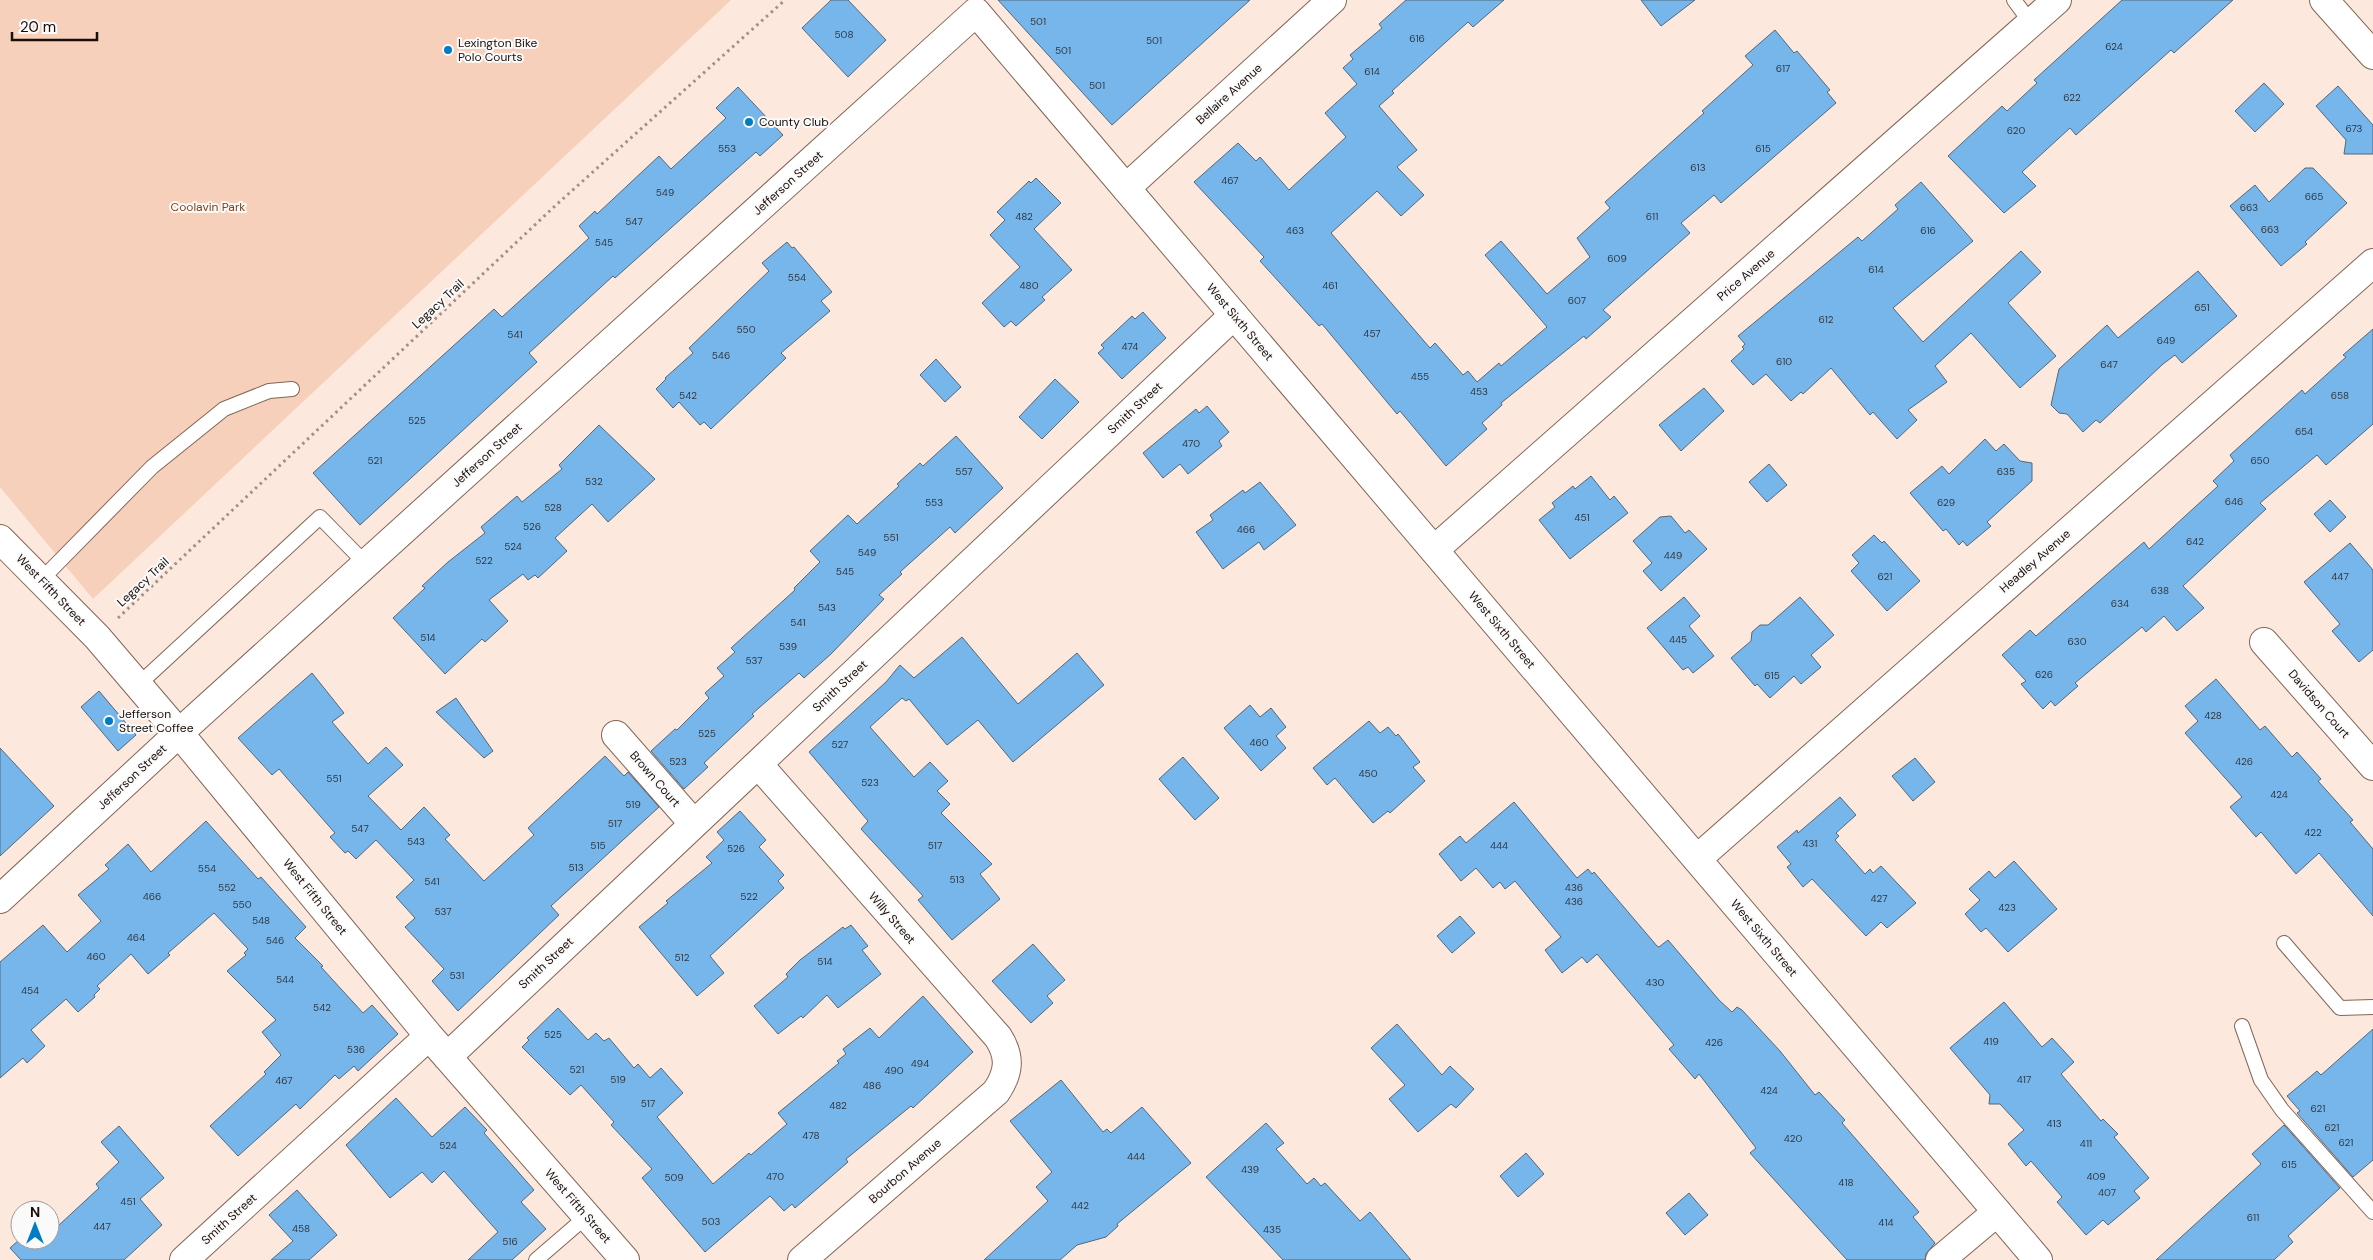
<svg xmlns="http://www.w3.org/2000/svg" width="2373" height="1260" font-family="'DM Sans',sans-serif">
  <rect width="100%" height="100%" fill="#fce8dd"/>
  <path fill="#f7d0bb" d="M0,0h731l-638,599 -93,-112z"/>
  <path fill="#77b6eb" stroke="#50687d" d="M831,0h17l38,40 -38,37 -46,-49z
    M998,0h252l-138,125z
    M1406,0h98l-31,27 -5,-5 -76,69 2,2 -15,13 38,44 -20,17 27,28 -23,21 -24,-25 -46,42 99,115 5,-5 28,32 5,-4 9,11 22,-19 2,3 46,-39 -62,-72 16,-14 46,53 43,-37 -13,-19 33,-30 -5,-6 99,-89 -2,-2 51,-46 -8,-9 30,-26 19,23 3,-2 33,39 -3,2 9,11 -115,100 -7,-8 -33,28 9,10 -87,77 8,7 -25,22 -2,-3 -83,67 1,2 -20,18 5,6 -41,37 -46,-55 -3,3 -75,-90 -3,2 -59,-65 4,-4 -70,-75 44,-39 18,18 4,-4 29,33 57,-53 -21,-24 32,-29 -14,-16 10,-9 -3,-4 32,-27 -3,-4z
    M1641,0h54l-34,26z
    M2122,0h111l-59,53 -3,-3 -95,85 -6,-7 -48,44 14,14 -32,27 -56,-57 54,-50 5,5 30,-28 -3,-3z
    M2264,83l20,21 -29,28 -20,-21z
    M2338,86l35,39v29h-29l2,-14 -30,-34z
    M738,87l45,48 -23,21 -4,-4 -141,126 -2,-2 -84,77 8,9 -177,163 -47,-52 181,-164 8,8 87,-79 -10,-12 16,-15 2,3 62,-58 12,13 55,-51 -10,-10z
    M2305,168h8l34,35 -42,39 2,2 -26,22 -51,-60 25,-21 14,17z
    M1036,178l25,25 -27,26 38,41 -30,27 3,3 -29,26 -5,-5 -7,6 -22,-24 38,-36 -30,-32 15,-15 -8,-8 32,-31 2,2z
    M1921,182l52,59 -80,67 30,34 98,-91 20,21 -33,31 48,53 -36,32 -49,-55 -36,33 12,16 -39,28 9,10 -20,19 -24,-27 -3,3 -39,-47 -28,26 -2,-2 -10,9 -25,-27 -13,11 -22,-24 13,-12 -2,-2 3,-3 -7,-8 120,-99 4,4 36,-32 -3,-4z
    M787,242l5,6 2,-1 38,45 -11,9 9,10 -49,42 5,5 -75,71 -7,-7 -4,3 -21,-23 -6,6 -17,-19 10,-10 -1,-1 28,-25 -4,-5 80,-77 -7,-8z
    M2198,271l39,45 -55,47 -7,-8 -12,9 -63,59 -4,-3 -13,12 -16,-18 -8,-1 -8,-8 8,-36 48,-44 11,13z
    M1143,312l23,26 -44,41 -24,-26 6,-5 -3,-3 31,-29 3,3z
    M2373,329v95l-47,41 -9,-10 -57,48 6,6 -83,77 21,22 -27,23 -13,-15 -18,16 -4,-5 -67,56 3,3 -23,20 -4,-5 -8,8 -22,-25 5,-3 -24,-26 28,-25 6,6 108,-94 5,7 69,-63 -5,-5 21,-20 -4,-6 72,-65 3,4 41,-37 -3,-2z
    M936,359l25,28 -16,15 -25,-27z
    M1055,379l24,23 -37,37 -23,-22z
    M1704,388l20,23 -43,40 -22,-26z
    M1207,406l22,26 -10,9 3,5 -34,28 -8,-10 -17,14 -20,-25 53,-44 3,4z
    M599,425l56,54 -47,43 -16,-18 -37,34 12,13 -29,27 -3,-3 -7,5 -5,-6 -34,26 19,21 -23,21 -3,-3 -37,35 -52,-56 32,-30 -3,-2 26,-24 37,-29 -4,-6 36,-31 5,6 40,-33 -3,-4z
    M956,436l47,52 -48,45 -5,-6 -50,45 2,2 -23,21 5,4 -53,55 -27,24 -5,-5 -47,41 2,2 -50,47 4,4 -24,22 -33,-38 24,-22 2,1 32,-32 -4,-5 19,-17 -7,-8 18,-16 -4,-4 64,-58 -1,-2 26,-26 -10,-11 38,-36 9,9 42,-38 -2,-2 23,-21 3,3z
    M1985,439l11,12 8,-7 16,17 12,2v18l-45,41 4,4 -24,20 -4,-5 -4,4 -13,-16 -3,2 -33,-38 32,-27 7,8z
    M1769,464l18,21 -20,17 -18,-20z
    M1591,476l19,24 4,-4 14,17 -58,46 -31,-39 16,-13 -3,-4 21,-17 2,3z
    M1260,482l36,43 -32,25 -5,-8 -36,27 -27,-37 17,-12 -3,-5 33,-25 2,3z
    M2330,500l16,17 -16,15 -16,-18z
    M1671,516l14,17 4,-3 18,19 -46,42 -18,-20 9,-8 -19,-22 27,-24z
    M1874,535l8,8 2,-2 36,40 -33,30 -36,-40 8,-8 -7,-8z
    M2350,543l23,27v80l-14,12 -27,-31 8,-7 -36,-42z
    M1684,597l16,19 -11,10 25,30 -21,17 -5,-6 -5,3 -36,-42z
    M1800,597l34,38 -23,20 10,12 -20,17 -7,-8 -24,22 -13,-14 -2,2 -24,-28 20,-17 1,-9 8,-7h8z
    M962,637l56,67 59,-51 27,32 -91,77 -35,-42 -31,25 -38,-46 -3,2 -4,-3 -32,29 44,50 16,-15 18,19 -11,10 13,13 -9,9 51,51 -12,10 20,25 -48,41 -34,-40 5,-4 -62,-67 7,-8 -59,-69 77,-70 14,-17 14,13z
    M312,673l32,40 -12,9 36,42 18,-17 17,18 -35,31 33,34 23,-23 26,28 -5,4 39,42 50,-46 -6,-7 77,-72 19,20 4,-4 31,35 -108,99 8,9 -101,96 -26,-30 12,-12 -39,-42 10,-9 -19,-21 18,-17 -38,-40 -20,19 -8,-8 -3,2 -15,-16 5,-4 -56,-64 -7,6 -34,-37z
    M2216,679l44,51 5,-4 27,31 5,-5 24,27 -3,2 35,39 -3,2 23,27v67l-54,-63 -23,21 -35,-42 -5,5 -26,-30 12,-10 -57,-64 13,-12 -13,-15z
    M99,691l37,44 -18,16 -37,-44z
    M456,698l37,53 -9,7 -48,-46z
    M1250,705l10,12 11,-9 15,19 -10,9 10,12 -25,23 -37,-43z
    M1369,721l11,12 8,-6 8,9 2,-2 22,28 -7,5 12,14 -35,32 -2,-2 -15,12 -38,-45 -8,7 -14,-17z
    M0,748l54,58 -54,50z
    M1183,757l36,41 -24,22 -36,-41z
    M1915,758l20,24 -22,19 -21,-25z
    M1840,797l16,18 -20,18 3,3 -4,4 30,34 5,-5 3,4 8,-7 35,37 -29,25 -6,-6 -15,14 -54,-57 -9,8 -16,-20 4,-3 -14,-17 20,-17 1,3z
    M1514,802l63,76 11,-9 4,5 2,-2 63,74 2,1 9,-7 51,60 13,12 5,-5 5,3 38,41 35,44 4,-3 26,28 -3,3 77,89 -6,5 22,26 -9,11 -1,6h-78l-97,-107 6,-5 -57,-74 -4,5 -26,-30 5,-4 -77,-91 -10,9 -5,-6 -20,16 -17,-23 16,-13 -46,-56 -10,8 -5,-7 -7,6 -17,-20 -15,13 -22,-27 21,-18 6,7z
    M740,811l26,29 -7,7 25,28 -6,6 6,7 -74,68 14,17 -27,23 -58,-69 29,-24 -2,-2 46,-38 -6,-6 18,-17 -7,-8z
    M206,821l52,58 3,-2 45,50 -11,11 28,28 -2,1 42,46 9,-8 26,29 -40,37 -4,-5 -15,13 -4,-4 -35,34 -4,-5 -58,52 -28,-30 56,-52 -2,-2 17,-17 -19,-23 14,-12 -49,-49 19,-16 -2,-2 4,-4 -34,-36 -46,40 2,2 -22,19 -17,-20 -34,32 3,3 -6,6 1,2 -17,15 -12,-13 -35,31 14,16 -18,17 -4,-5 -23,20v-116l43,-37 24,27 34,-31 -23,-26 31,-26 -4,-4 23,-21 23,28z
    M2014,861l43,48 -49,43 -22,-24 -5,4 -16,-18 15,-14 -11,-11 20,-18 6,7z
    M1460,916l15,17 -23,20 -15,-17z
    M851,925l17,21 -6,4 19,24 -43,34 -11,-13 -24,23 -2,-2 -23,18 -24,-28 34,-29 -2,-3 14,-14 43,-33 2,2z
    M1033,944l32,36 -18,16 6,7 -22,20 -39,-42z
    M923,996l50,56 -60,56 -2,-2 -65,53 2,3 -53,46 -3,-4 -8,7 -14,-15 -65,56 -63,-74 10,-9 -41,-44 3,-3 -33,-37 -11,10 -48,-48 7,-7 -2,-2 31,-30 30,32 8,-7 8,8 5,-3 25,30 4,-4 12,14 11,-10 22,25 -26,24 56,67 36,-31 2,2 36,-31 -9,-11 61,-50 -2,-2 9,-7 -3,-5 27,-21 9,10z
    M2004,1002l38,45 10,-9 22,24 -13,12 40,47 2,-2 15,15 -4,3 35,41 -15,13 6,7 -32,27 -5,-5 -17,15 -29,-33 5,-5 -31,-36 -5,5 -18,-22 16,-14 -24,-26h-11l1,-9 -40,-47z
    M1397,1024l45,51 8,-9 24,23 -18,19 -5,-4 -33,28 -29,-33 16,-14 -34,-37z
    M2373,1029v131l-20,17 -56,-64 3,-2 -13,-15 30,-25 4,4z
    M1061,1080l42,52 4,-3 4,4 31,-26 49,56 -74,61 1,2 -12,11 -29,8 -17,15h-76l64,-59 -12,-14 16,-15 -42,-51z
    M396,1098l36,39 33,-30 22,23 -3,3 50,57 -13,12 25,27 -34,31h-44l30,-28 -54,-61 -12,12 -10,-11 -32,26 -44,-53z
    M1266,1123l18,20 -8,6 31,35 7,-6 7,8 4,-3 35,38 10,-9 41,48h-128l-77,-83z
    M2284,1125l56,63 -52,48 5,6 -19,18h-118l105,-96 -9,-10z
    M119,1126l45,52 -24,21 22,26 -38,35h-103l-11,-12 10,-9 30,1v-23l8,9 41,-38 -3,-4 23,-22 -18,-20z
    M1526,1153l18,21 -26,23 -18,-21z
    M297,1190l40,45 -28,25h-38l22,-19 -24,-26z
    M1689,1193l19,22 -23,20 -19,-22z"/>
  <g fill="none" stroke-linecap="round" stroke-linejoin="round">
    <g stroke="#826656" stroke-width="16">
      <path id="service" d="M2014,0l17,23
        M41,580l111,-113 72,-58 45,-18 23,-2
        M138,685l182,-168 46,47
        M2284,943l56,65 33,-1
        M2242,1026l19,54 21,30 91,102
        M536,1260l51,-44"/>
    </g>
    <g stroke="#826656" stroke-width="30">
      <path id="minor" d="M2324,0l49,55
        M1126,188l206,-188
        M0,539l97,98 82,96 250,303 196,224
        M1434,550l623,-550
        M2264,642l109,124
        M616,735l78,89
        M758,764l240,273c13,20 11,36 -2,55l-194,168
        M1697,859l676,-596
        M447,1057l787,-742
        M184,1260l245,-224
        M1940,1260l57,-48"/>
    </g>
    <g stroke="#826656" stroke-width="30">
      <path id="tertiary" d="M0,899l179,-166 797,-721 1062,1248"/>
    </g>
    <path stroke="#a09087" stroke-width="3" stroke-dasharray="2.5 4" stroke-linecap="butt" d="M118,618l438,-413 229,-205"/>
    <use href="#service" stroke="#fff" stroke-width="14"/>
    <use href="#minor" stroke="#fff" stroke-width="28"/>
    <use href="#tertiary" stroke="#fff" stroke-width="28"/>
  </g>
  <g fill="#017bc4" stroke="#fafafa" stroke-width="2">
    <circle cx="448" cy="50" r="5"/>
    <circle cx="749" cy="122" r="5"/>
    <circle cx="109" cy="721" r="5"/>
  </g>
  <g text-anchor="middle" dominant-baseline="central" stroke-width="4" stroke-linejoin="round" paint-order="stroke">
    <g font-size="10" fill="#303841">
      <text x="1038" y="21">501</text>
      <text x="844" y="34">508</text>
      <text x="1417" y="38">616</text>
      <text x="1154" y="40">501</text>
      <text x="2114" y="46">624</text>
      <text x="1063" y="50">501</text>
      <text x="1783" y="68">617</text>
      <text x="1372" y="71">614</text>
      <text x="1097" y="85">501</text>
      <text x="2072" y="97">622</text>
      <text x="2354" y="128">673</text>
      <text x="2016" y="130">620</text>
      <text x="727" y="148">553</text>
      <text x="1763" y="148">615</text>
      <text x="1698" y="167">613</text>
      <text x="1230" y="180">467</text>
      <text x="665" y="192">549</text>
      <text x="2314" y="196">665</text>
      <text x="2249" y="207">663</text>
      <text x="1024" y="216">482</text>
      <text x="1652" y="216">611</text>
      <text x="634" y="221">547</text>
      <text x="2270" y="229">663</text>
      <text x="1295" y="230">463</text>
      <text x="1928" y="230">616</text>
      <text x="604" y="242">545</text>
      <text x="1617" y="258">609</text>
      <text x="1876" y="269">614</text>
      <text x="797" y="277">554</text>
      <text x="1029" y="285">480</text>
      <text x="1330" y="285">461</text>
      <text x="1577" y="300">607</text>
      <text x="2202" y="307">651</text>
      <text x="1826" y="319">612</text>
      <text x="746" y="329">550</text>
      <text x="1372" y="333">457</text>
      <text x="515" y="334">541</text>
      <text x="2166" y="340">649</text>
      <text x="1130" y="346">474</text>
      <text x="721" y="355">546</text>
      <text x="1784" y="361">610</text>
      <text x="2109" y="364">647</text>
      <text x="1420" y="376">455</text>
      <text x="1479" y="391">453</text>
      <text x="688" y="395">542</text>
      <text x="2340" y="395">658</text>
      <text x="417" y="420">525</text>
      <text x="2304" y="431">654</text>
      <text x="1191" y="443">470</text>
      <text x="375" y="460">521</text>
      <text x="2260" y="460">650</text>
      <text x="964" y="471">557</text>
      <text x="2006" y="471">635</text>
      <text x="594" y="481">532</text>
      <text x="2234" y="501">646</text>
      <text x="934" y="502">553</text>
      <text x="1946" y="502">629</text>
      <text x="553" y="507">528</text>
      <text x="1582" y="517">451</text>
      <text x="532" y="526">526</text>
      <text x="1246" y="529">466</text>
      <text x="891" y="537">551</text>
      <text x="2195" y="541">642</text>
      <text x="513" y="546">524</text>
      <text x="867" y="552">549</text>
      <text x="1673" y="555">449</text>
      <text x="484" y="560">522</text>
      <text x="845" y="571">545</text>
      <text x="1885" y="576">621</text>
      <text x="2340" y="576">447</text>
      <text x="2160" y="590">638</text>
      <text x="2120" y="603">634</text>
      <text x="827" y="607">543</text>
      <text x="798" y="622">541</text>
      <text x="428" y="637">514</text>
      <text x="1678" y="639">445</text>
      <text x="2077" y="641">630</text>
      <text x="788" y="646">539</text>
      <text x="754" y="660">537</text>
      <text x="2044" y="674">626</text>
      <text x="1772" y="675">615</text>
      <text x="2213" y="715">428</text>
      <text x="707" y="733">525</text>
      <text x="1259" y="742">460</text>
      <text x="840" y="744">527</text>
      <text x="678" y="761">523</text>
      <text x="2244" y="761">426</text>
      <text x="1368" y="773">450</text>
      <text x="334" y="778">551</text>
      <text x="870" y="782">523</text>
      <text x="2279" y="794">424</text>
      <text x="633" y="804">519</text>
      <text x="615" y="823">517</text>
      <text x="360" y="828">547</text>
      <text x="2313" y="832">422</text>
      <text x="416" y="841">543</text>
      <text x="1810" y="843">431</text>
      <text x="598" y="845">515</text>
      <text x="935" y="845">517</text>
      <text x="1499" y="845">444</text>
      <text x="736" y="848">526</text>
      <text x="576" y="867">513</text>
      <text x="207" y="868">554</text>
      <text x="957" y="879">513</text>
      <text x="432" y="881">541</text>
      <text x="227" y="887">552</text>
      <text x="1574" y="887">436</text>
      <text x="152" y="896">466</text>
      <text x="749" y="896">522</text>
      <text x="1879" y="898">427</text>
      <text x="1574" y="901">436</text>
      <text x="242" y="904">550</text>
      <text x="2007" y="907">423</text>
      <text x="443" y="911">537</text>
      <text x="261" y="920">548</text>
      <text x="136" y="937">464</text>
      <text x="275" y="940">546</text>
      <text x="96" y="956">460</text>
      <text x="682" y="957">512</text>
      <text x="825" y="961">514</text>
      <text x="457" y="975">531</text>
      <text x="285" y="979">544</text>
      <text x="1655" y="982">430</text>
      <text x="30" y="990">454</text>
      <text x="322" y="1007">542</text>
      <text x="553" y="1034">525</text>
      <text x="1991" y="1041">419</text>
      <text x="1714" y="1042">426</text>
      <text x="356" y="1049">536</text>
      <text x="920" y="1063">494</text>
      <text x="577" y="1069">521</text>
      <text x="894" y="1070">490</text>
      <text x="618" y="1079">519</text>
      <text x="2024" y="1079">417</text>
      <text x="284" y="1080">467</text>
      <text x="872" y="1085">486</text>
      <text x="1769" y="1090">424</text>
      <text x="648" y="1103">517</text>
      <text x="838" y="1105">482</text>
      <text x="2318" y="1108">621</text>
      <text x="2054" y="1123">413</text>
      <text x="2332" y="1127">621</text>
      <text x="811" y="1135">478</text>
      <text x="1793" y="1138">420</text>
      <text x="2346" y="1142">621</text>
      <text x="2086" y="1143">411</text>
      <text x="448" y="1145">524</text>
      <text x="1136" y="1156">444</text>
      <text x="2289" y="1164">615</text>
      <text x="1250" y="1169">439</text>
      <text x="775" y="1176">470</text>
      <text x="2096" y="1176">409</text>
      <text x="674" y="1177">509</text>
      <text x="1846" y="1182">418</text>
      <text x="2107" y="1192">407</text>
      <text x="128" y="1201">451</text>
      <text x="1080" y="1205">442</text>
      <text x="2253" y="1217">611</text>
      <text x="711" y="1221">503</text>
      <text x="1886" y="1222">414</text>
      <text x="102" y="1226">447</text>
      <text x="301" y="1228">458</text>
      <text x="1272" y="1229">435</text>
      <text x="510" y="1241">516</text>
    </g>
    <g font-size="12" fill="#190e08" stroke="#fafafa" text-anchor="start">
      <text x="458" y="43">Lexington Bike<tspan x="458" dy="14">Polo Courts</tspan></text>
      <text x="759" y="122">County Club</text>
      <text x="119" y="714">Jefferson<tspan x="119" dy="14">Street Coffee</tspan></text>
    </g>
    <g font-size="12" fill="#190e08" stroke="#fafafa">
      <text transform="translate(1229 94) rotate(-42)">Bellaire Avenue</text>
      <text transform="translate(788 183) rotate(-42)">Jefferson Street</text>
      <text transform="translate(1746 275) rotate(-41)">Price Avenue</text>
      <text transform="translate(438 304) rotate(-43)">Legacy Trail</text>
      <text transform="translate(1240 322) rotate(50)">West Sixth Street</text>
      <text transform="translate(1135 408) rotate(-43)">Smith Street</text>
      <text transform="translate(487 455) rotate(-42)">Jefferson Street</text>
      <text transform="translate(2035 561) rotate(-41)">Headley Avenue</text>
      <text transform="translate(143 582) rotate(-43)">Legacy Trail</text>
      <text transform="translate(51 590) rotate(46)">West Fifth Street</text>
      <text transform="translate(1502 630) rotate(50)">West Sixth Street</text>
      <text transform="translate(840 686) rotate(-43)">Smith Street</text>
      <text transform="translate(2319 704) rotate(49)">Davidson Court</text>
      <text transform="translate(132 777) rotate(-43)">Jefferson Street</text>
      <text transform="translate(655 779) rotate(49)">Brown Court</text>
      <text transform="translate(315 897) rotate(51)">West Fifth Street</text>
      <text transform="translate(892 918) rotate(49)">Willy Street</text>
      <text transform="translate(1764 938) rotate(50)">West Sixth Street</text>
      <text transform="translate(546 963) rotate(-43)">Smith Street</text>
      <text transform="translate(905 1171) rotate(-41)">Bourbon Avenue</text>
      <text transform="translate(578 1206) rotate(49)">West Fifth Street</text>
      <text transform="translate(229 1219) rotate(-42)">Smith Street</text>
    </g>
    <g font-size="12" fill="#824116" stroke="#fafafa">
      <text x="208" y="207">Coolavin Park</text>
    </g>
  </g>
  <g transform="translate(35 1225)"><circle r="24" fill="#fafafa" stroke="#a09c99"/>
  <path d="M0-4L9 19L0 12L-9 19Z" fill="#017bc4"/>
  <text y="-8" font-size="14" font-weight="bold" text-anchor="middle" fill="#190e08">N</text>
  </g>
  <path d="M12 32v8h85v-8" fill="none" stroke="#190e08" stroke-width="2.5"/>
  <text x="20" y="32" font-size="15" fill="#190e08" stroke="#fafafa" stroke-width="4" paint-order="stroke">20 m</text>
</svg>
